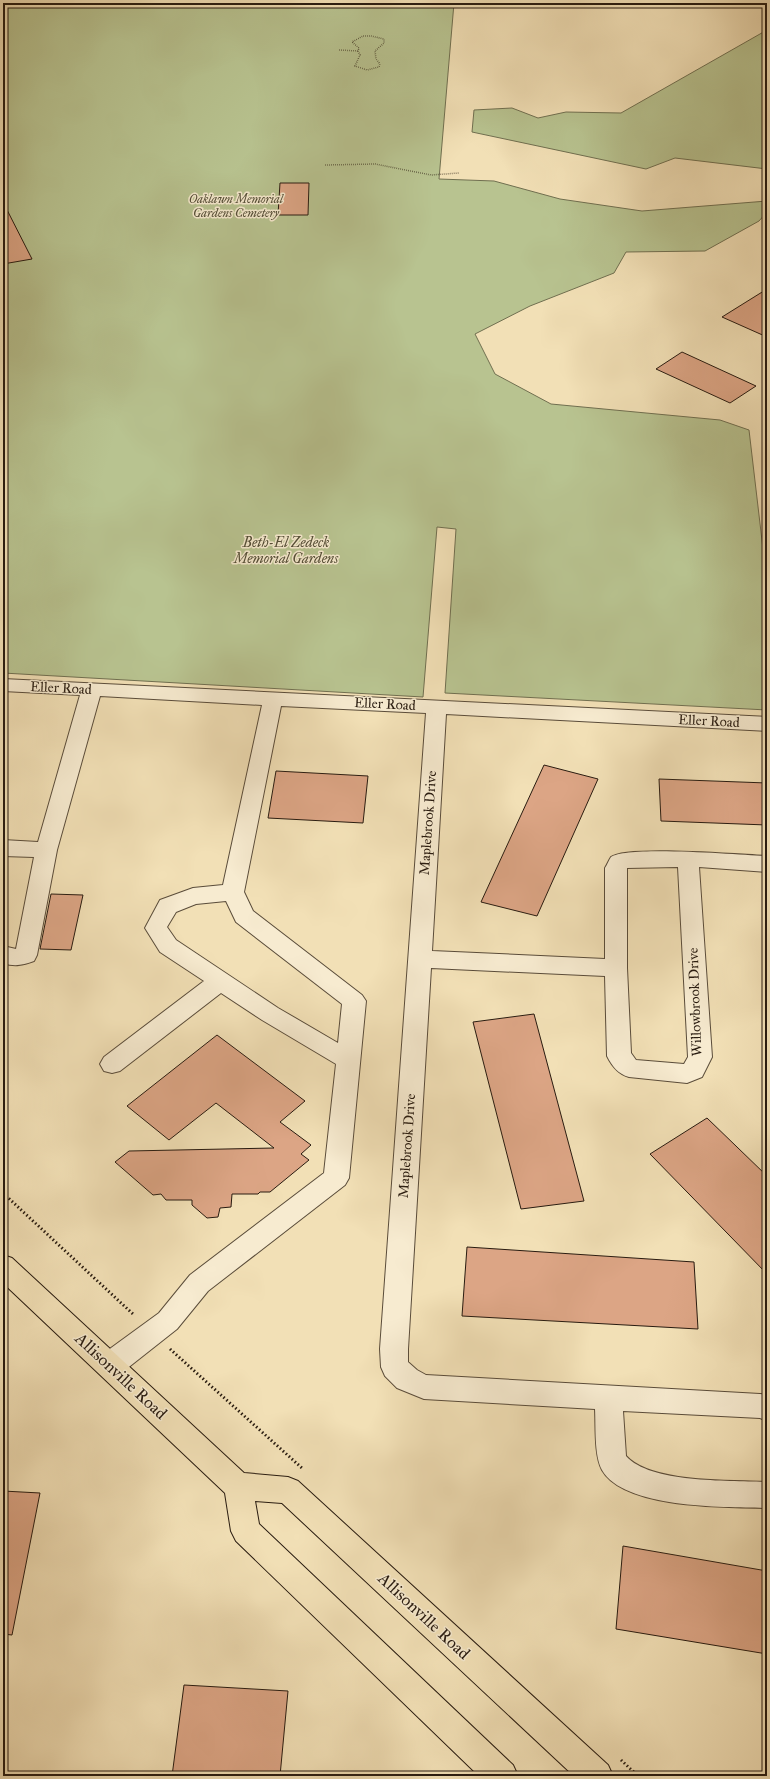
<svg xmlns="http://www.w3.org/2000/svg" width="770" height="1779" font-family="'IM FELL Great Primer',serif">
  <rect width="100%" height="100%" fill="#f2e0b6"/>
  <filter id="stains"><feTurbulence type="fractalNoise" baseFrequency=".005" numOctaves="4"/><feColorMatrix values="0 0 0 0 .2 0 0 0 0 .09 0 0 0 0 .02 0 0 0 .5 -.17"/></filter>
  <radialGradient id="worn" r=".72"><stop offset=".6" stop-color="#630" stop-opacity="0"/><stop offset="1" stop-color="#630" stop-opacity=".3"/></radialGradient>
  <path fill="#b8c390" stroke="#706f50" d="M3,3h451l-15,176 55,2 66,18 82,12 125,-10v11l-8,9 -54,30 -79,1 -12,21 -84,33 -55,28 20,40 56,30 169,16 29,10 18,153v127l-322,-17 11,-164 -19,-2 -14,170 -420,-24z
    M767,30v139l-92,-11 -29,11 -174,-37 2,-22 38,-2 26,10 28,-6 55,1z"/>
  <path fill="#dca585" stroke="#281b10" d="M280,183h29l-1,32h-30z
    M3,202l29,57 -29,5z
    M767,289v48l-45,-20z
    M682,352l74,34 -26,17 -74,-34z
    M544,765l54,14 -61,137 -56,-14z
    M276,771l92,5 -5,47 -95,-5z
    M659,779l108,4v42l-106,-4z
    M51,894l32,1 -12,55 -31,-1z
    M534,1014l50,187 -63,8 -48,-187z
    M217,1035l88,66 -25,21 31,23 -10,9 8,6 -39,32h-10l-2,2h-26l-1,13 -11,1 -2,9 -11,1 -15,-13v-5h-26l-5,-6 -8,1 -38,-33 14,-11 145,-3 -58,-45 -47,37 -42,-34z
    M707,1118l60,58v98l-117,-120z
    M467,1247l227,15 4,67 -236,-13z
    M3,1491l37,2 -28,142 -9,-1z
    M623,1546l144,25v83l-151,-25z
    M184,1685l104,6 -8,85h-108z"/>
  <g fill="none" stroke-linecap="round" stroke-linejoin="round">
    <g stroke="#5a4c3a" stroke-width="2">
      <path id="minor" d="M3,679l764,38v14l-321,-17 -14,237 173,8v-91c2,-3 4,-8 6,-11 16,-12 131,-2 156,-1v16l-68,-5 13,190 -10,20 -15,6 -58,-6c-11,-3 -17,-11 -22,-21l-2,-80 -174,-8 -23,381v13l9,8 9,5 334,19 7,1v26l-7,-3 -137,-7 3,45c25,28 105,24 141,26v26c-40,-1 -143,1 -165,-38 -8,-15 -6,-44 -7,-61l-171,-10 -27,-11 -12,-12 -4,-9 -1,-18 46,-636 -145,-7 -37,186 9,19 109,84 4,6 -17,177 -4,7 -137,106 -31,38 -57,45 -10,3 -10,-3 -4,-9 4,-9 59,-43 31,-38 134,-102 12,-109 -74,-44 -41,-27 -101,78 -8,2 -8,-2 -4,-7 4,-7 100,-76 -44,-29 -15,-24 15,-28 33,-12 30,-3 39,-180 -162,-9 -43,154 -20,105 -3,6c-11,4 -19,6 -31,2v-17l13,3 18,-92 -31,-1v-16l35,2 42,-147 -77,-4zM678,867l10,190 -4,7 -48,-4 -5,-7 -4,-85v-100zM226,901l10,21 106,82 -4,39 -60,-35 -102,-68 -9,-13 9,-15 20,-8z"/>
    </g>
    <g stroke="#281b10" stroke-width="2">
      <path id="major" d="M3,1255l9,3 232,215 44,4 10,4 310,284 5,11h-39l-292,-273 -27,-2 4,23 254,241 5,11h-39l-243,-235 -5,-10 -6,-38 -222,-210z"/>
    </g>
    <path stroke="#281b10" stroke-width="1.5" stroke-dasharray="0.5 1.5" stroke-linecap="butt" d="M363,36h8l13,3v4l-9,8 1,8 4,5 -1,3 -12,3 -12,-4 5,-11 -2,-4 1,-3 -7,-6z
      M339,50l19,1
      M325,165l50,-1 56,11 28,-2"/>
    <path stroke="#281b10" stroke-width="3" stroke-dasharray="1.5 2.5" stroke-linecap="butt" d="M3,1193l131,122
      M170,1349l133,120
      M621,1760l17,16"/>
    <use href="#minor" fill="#f7ebd0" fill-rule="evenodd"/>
    <use href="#major" fill="#f2e0b6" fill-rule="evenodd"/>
  </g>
  <g text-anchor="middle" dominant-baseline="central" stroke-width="3" stroke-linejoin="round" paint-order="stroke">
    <g font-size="12" font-style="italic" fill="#534d36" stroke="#f7ebd0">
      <text x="236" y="199">Oaklawn Memorial<tspan x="236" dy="14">Gardens Cemetery</tspan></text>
    </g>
    <g font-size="14" font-style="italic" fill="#534d36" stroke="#f7ebd0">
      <text x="286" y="542">Beth-El Zedeck<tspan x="286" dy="16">Memorial Gardens</tspan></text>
    </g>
    <g font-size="14" fill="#281b10" stroke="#f7ebd0">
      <text transform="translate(61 688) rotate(3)">Eller Road</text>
      <text transform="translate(385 704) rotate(3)">Eller Road</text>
      <text transform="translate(709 721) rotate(3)">Eller Road</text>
      <text transform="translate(428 823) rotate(-86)">Maplebrook Drive</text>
      <text transform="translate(695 1002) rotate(-92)">Willowbrook Drive</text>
      <text transform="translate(407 1146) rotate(-86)">Maplebrook Drive</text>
    </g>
    <g font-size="17" fill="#281b10" stroke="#f7ebd0">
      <text transform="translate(121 1376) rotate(43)">Allisonville Road</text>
      <text transform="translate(424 1616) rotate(43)">Allisonville Road</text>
    </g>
  </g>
  <rect width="770" height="1779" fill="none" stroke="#f2e0b6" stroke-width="16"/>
  <rect x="4" y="4" width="762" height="1771" fill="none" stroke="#281b10" stroke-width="2"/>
  <rect x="8" y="8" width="754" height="1763" fill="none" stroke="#281b10"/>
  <rect width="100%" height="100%" filter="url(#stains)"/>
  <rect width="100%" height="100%" fill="url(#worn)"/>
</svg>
